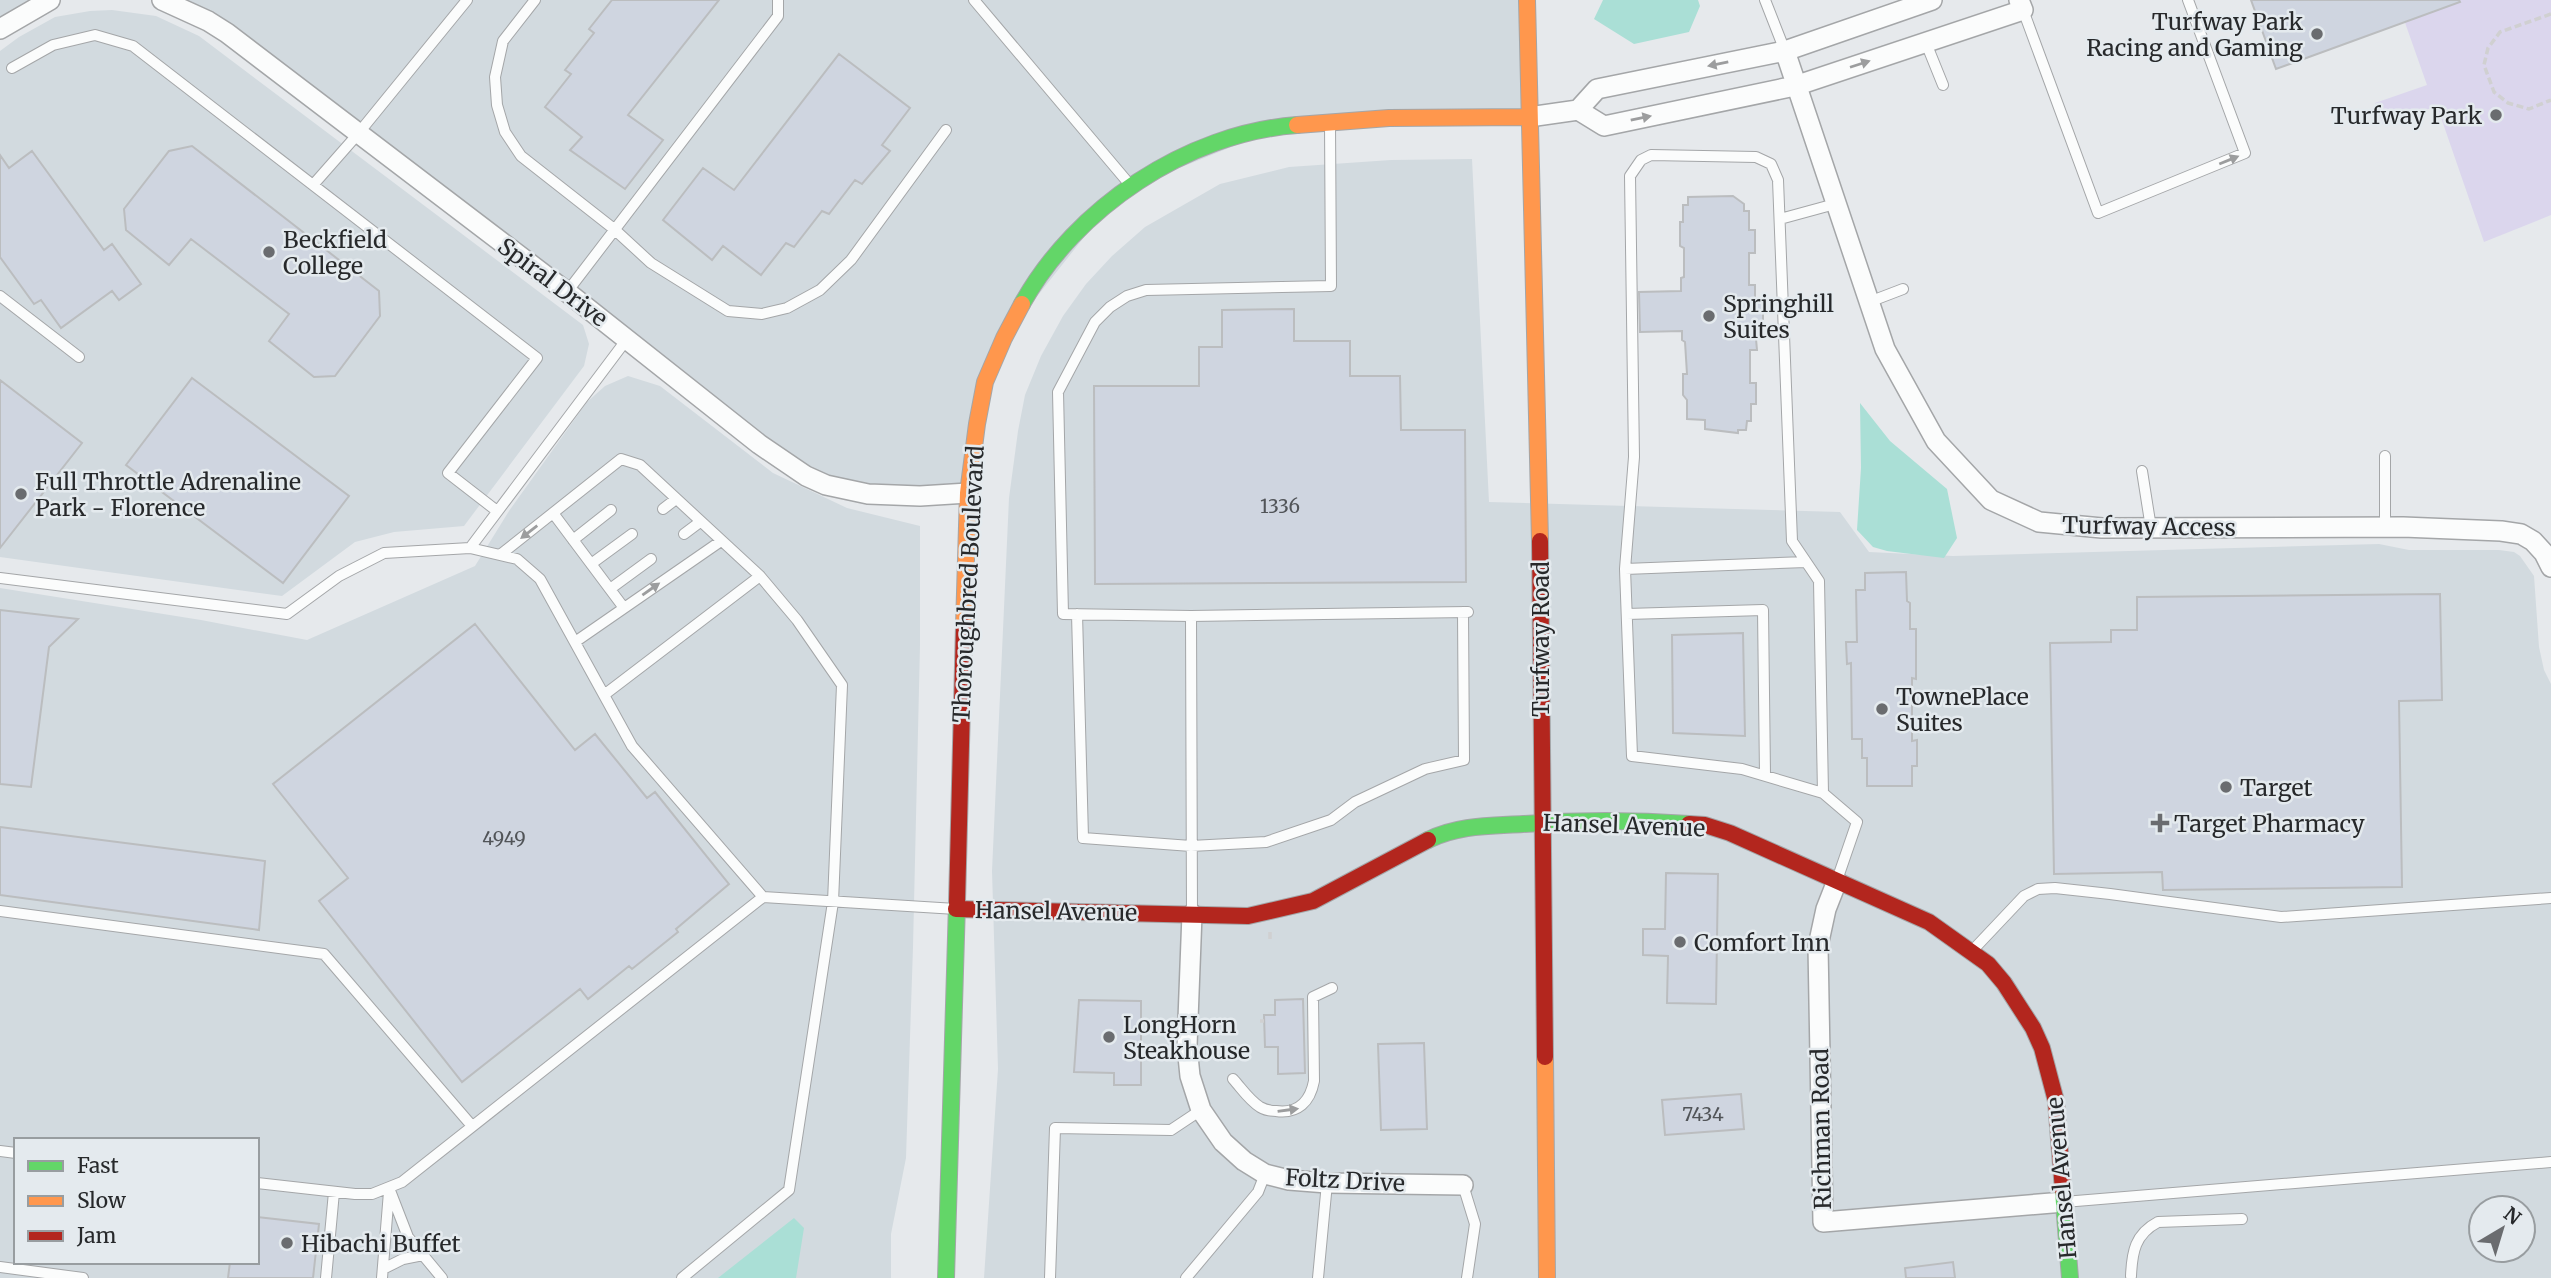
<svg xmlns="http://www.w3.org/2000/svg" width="2551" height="1278" font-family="Merriweather,serif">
  <rect width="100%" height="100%" fill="#e6e9ec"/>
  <path fill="#d2dadf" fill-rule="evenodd" d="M0,0h50l-50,29z
    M162,0h1365l2,117 -246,9 -163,66 -116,146 -36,155 -142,-8 -469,-350z
    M112,10l44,6 43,20 384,289 6,19 -5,22 -120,160 -70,6 -39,10 -73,54 -282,-39v-506l19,-14 36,-20 35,-6z
    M1472,159l17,343 351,10 29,40 84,4 426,-12 30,6h90l15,2 6,4 14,20 5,71 5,23 7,14v594h-1567l14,-209 -6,-198 17,-373 9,-67 7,-36 16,-39 22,-40 23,-32 26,-28 33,-29 75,-43 69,-17 102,-7zM2481,1208h42v42h-42z
    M628,376l32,10 113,87 74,35 73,18v119l-7,302 -7,211 -15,76v44h-891v-690l201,32 106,20 168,-74 34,-55 78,-109 18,-16zM16,1140h241v122h-241z"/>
  <path fill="#dbd6ed" d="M2397,0h154v215l-67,27 -47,-136 -54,19 -8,-22 52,-18z"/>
  <path fill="#aadfd6" d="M1603,0h95l2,6 -11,26 -55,12 -40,-25z
    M1860,403l30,38 57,48 10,49 -13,20 -57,-7 -14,-4 -16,-17 4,-62z
    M794,1218l10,10 -8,50h-78z"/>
  <path fill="#cfd5e0" stroke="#bbbdbf" stroke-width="2" d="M612,0h107l-91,115 35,25 -38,49 -55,-39 12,-13 -37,-30 26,-33 -6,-4 29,-37 -5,-4z
    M2251,0h208l1,2 -184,67z
    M839,54l71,54 -28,37 8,6 -28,33 -7,-4 -26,34 -7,-3 -28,36 -8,-4 -25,32 -38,-29 -11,14 -49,-40 40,-52 31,22z
    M192,146l187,145 1,25 -45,60 -21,1 -45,-36 20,-27 -98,-75 -22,26 -43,-35 -2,-21 45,-58z
    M32,151l72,99 8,-6 29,40 -22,16 -7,-9 -51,37 -20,-28 -7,4 -34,-47v-102l9,13z
    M1733,196l11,8v7h5v19h6v23h-6v32h6v15h8v39h-7l1,11h-7v33h6v21h-5v17h-4l-1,9h-8v3l-33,-4v-9l-18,-1v-19l-4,-5v-21h4l-2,-32 -3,-2v-9l-42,1 -1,-40 42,-1v-13l3,-1v-29l-4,-2v-24h3v-17h5v-8z
    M1294,309v32h56v35h50l1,54h64l1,152 -371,2 -1,-198h105v-39h23v-37z
    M192,378l157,118 -66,87 -157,-118z
    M0,380l82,63 -82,105z
    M1906,572l1,29 3,2v26h6v50l-4,-1v63l5,-1v26h-5v20h-45v-28h-5v-19h-10l-1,-76 -4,1 -1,-22h11l-1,-52h9v-17z
    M2440,594l2,106 -43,1 3,186 -239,3 -1,-18 -108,2 -4,-231 61,-1v-12h26v-33z
    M0,610l78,9 -29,28 -18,140 -31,-3z
    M475,624l100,126 20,-16 52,64 8,-6 74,92 -53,45 2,3 -46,37 -3,-3 -41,33 -8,-10 -118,93 -143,-181 29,-23 -75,-94z
    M1743,633l2,103 -72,-3 -1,-98z
    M0,827l265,34 -6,69 -259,-35z
    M1666,873l52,1 -2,130 -49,-1 1,-47 -25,-1v-26h22z
    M1303,999l2,74 -27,1v-27h-13l-1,-32h11v-15z
    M1079,1000l62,1v84h-27v-12l-40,-1z
    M1424,1043l3,86 -46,1 -3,-86z
    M1741,1094l3,35 -79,6 -3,-35z
    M257,1217l62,7 -6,54h-85l2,-16h27z
    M1953,1262l2,16h-49l-1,-10z"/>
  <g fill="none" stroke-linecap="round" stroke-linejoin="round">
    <g stroke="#a4a6a8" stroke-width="12">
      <path id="lane" d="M535,0l-32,41 -8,36 2,28 8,27 16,24 93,73 37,34 77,48 34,3 25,-6 33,-18 31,-30 95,-130
        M974,0l157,186
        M1765,0l20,51
        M2023,10l75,203 147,-60 -57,-153
        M1926,43l17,42
        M12,68l41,-23 42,-10 38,11 404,312 -89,115 49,38
        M1330,123l1,163 -185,4 -19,6 -17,11 -15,15 -37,70 5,222 128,2 277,-4
        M313,185l44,-50 110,-135
        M1780,219l55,-15
        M567,292l211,-276v-16
        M0,296l79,61
        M1869,302l34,-13
        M2142,471l9,57
        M663,509l13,-10
        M553,513l71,95
        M2385,527v-71
        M684,534l16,-12
        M573,540l38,-30
        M470,548l157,-209
        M500,555l121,-96 19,6 120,111 37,44 45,65 -9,217 -44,288 -107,88
        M1806,562l-181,7 9,-112 -4,-281 11,-16 10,-5 105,2 15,7 7,16 14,361 27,40 4,212 34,29 -20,58
        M591,564l41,-30
        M1625,569l7,187 110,13 81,24
        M0,578l287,36 52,-38 45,-23 86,-5 47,11 23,20 92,167 131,151 193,12
        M610,589l41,-30
        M1077,614l6,224 108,8 75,-4 65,-22 24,-18 70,-33 39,-9 -1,-148
        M1627,614l136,-4 2,165
        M1191,616l1,298
        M575,642l146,-101
        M604,695l156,-119
        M0,911l324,43 148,172
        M1972,951l52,-55 14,-7 17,-1 55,6 171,23 270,-19
        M1233,1079c9,10 16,21 27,28 5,3 10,4 16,4 22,3 34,-9 38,-30l-1,-84 19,-9
        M0,1151l16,2
        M257,1183l98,11h17l30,-12 361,-285
        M1463,1185l12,39 -8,54
        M389,1188l19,49 34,41
        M2064,1202l487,-40
        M0,1267l83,11
        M383,1269l20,-10 20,-4
        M2131,1276c1,-24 4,-42 27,-54l84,-3
        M326,1278l8,-86
        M382,1278l7,-86
        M1050,1278l5,-150 116,2 30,-20
        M1186,1278l72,-86 7,-18
        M1318,1278l9,-95"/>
    </g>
    <g stroke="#a4a6a8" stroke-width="22">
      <path id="street" d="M162,0l46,21 19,12 340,259 192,152 47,32 20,9 42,9 52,2 48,-3
        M0,29l50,-29
        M1785,51l100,298 51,92 55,59 48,22 63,6 301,-1 98,4 20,3 12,7 11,12 7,14
        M1578,110l19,-21 188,-38 147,-51
        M1529,117l49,-7 26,16 191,-40 228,-76 -4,-10
        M1837,881l-11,28 -8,37 5,276 241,-20
        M1192,914l-5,132 3,30 11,34 22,32 21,19 21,13 24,6 38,3 136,2"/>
    </g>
    <g stroke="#a4a6a8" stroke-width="18">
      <path id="fast" d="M1022,304c53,-96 165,-171 275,-179
        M1428,840c30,-15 62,-14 95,-16 55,-4 111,-4 166,0
        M2063,1191l7,87
        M946,1278l11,-375"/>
    </g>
    <g stroke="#a4a6a8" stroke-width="18">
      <path id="slow" d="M1527,0l13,541
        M1297,125l92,-7 140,-1
        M964,626l4,-133 9,-69 8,-42 19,-44 18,-34
        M1545,1057l2,221"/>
    </g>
    <g stroke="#a4a6a8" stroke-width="18">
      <path id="jam" d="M1540,541l5,516
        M1689,824l16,1 25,8 199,89 59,42 16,19 29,45 9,20 14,53 7,90
        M957,903l7,-277
        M956,909l292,7 65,-15 115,-61"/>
    </g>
    <path stroke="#d0d0d1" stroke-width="3.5" stroke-dasharray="7 3.5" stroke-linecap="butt" d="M2551,14l-51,18 -12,16 -4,17 10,27 14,11 21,6 22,-9
      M1270,932v10
      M1260,1021h4"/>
    <use href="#lane" stroke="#fbfcfc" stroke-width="10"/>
    <use href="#street" stroke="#fbfcfc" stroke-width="19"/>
    <use href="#fast" stroke="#63d668" stroke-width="16"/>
    <use href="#slow" stroke="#ff974d" stroke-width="16"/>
    <use href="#jam" stroke="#b3261e" stroke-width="16"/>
  </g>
  <defs><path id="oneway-solid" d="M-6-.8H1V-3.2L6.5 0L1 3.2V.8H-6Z" transform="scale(1.75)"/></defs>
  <g fill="#9c9d9e">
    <use href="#oneway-solid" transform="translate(1718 64) rotate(168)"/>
    <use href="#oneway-solid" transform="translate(1860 64) rotate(-18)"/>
    <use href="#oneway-solid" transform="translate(1641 118) rotate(-12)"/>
    <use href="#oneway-solid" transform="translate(2229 160) rotate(-22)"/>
    <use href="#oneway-solid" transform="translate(529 532) rotate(142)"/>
    <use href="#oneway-solid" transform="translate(651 589) rotate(-35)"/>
    <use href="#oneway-solid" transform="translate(1288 1110) rotate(-8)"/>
  </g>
  <g fill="#6a6c6f" stroke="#e4eaee" stroke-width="2.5">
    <circle cx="2317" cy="34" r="7"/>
    <circle cx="2496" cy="115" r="7"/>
    <circle cx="269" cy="252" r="7"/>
    <circle cx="1709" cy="316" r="7"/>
    <circle cx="21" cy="494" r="7"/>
    <circle cx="1882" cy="709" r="7"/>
    <circle cx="2226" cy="787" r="7"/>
    <path d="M2156.5 812.5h7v7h7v7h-7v7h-7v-7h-7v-7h7z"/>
    <circle cx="1680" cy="942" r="7"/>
    <circle cx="1109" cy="1037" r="7"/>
    <circle cx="287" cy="1243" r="7"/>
  </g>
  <g text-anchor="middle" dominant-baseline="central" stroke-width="5" stroke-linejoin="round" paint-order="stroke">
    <g font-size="19" fill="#515458">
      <text x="1280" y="506">1336</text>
      <text x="504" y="838">4949</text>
      <text x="1703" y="1114">7434</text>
    </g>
    <g font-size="23" fill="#27292b" stroke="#e4eaee" text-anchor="start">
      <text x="2303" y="21" text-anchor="end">Turfway Park<tspan x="2303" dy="26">Racing and Gaming</tspan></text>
      <text x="2482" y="115" text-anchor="end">Turfway Park</text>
      <text x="283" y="239">Beckfield<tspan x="283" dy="26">College</tspan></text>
      <text x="1723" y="303">Springhill<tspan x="1723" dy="26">Suites</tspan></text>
      <text x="35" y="481">Full Throttle Adrenaline<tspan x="35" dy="26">Park - Florence</tspan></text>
      <text x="1896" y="696">TownePlace<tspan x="1896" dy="26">Suites</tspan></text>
      <text x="2240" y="787">Target</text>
      <text x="2174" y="823">Target Pharmacy</text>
      <text x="1694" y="942">Comfort Inn</text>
      <text x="1123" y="1024">LongHorn<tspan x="1123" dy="26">Steakhouse</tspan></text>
      <text x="301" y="1243">Hibachi Buffet</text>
    </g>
    <g font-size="23" fill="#27292b" stroke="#e4eaee">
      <text transform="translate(553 282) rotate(37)">Spiral Drive</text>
      <text transform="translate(2149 526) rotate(1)">Turfway Access</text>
      <text transform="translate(968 584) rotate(-87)">Thoroughbred Boulevard</text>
      <text transform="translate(1540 639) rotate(-90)">Turfway Road</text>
      <text transform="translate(1624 825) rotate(2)">Hansel Avenue</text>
      <text transform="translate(1056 911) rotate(1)">Hansel Avenue</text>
      <text transform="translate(1821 1129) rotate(-91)">Richman Road</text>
      <text transform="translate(2061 1178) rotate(-95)">Hansel Avenue</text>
      <text transform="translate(1345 1180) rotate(3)">Foltz Drive</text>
    </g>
  </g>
  <rect x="14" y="1138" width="245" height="126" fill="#e4eaee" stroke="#989da0" stroke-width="2"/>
  <rect x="28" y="1161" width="35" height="10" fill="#63d668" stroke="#989da0" stroke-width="2"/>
  <text x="77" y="1173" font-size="21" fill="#27292b">Fast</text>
  <rect x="28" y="1196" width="35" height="10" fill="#ff974d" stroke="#989da0" stroke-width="2"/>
  <text x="77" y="1208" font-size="21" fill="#27292b">Slow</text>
  <rect x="28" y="1231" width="35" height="10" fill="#b3261e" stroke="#989da0" stroke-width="2"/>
  <text x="77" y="1243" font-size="21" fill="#27292b">Jam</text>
  <g transform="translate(2502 1229) rotate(38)"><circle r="33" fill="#e4eaee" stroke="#989da0" stroke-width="2"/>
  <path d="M0-5L12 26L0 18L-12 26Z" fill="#6a6c6f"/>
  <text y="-10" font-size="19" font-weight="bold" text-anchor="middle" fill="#27292b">N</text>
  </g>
</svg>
